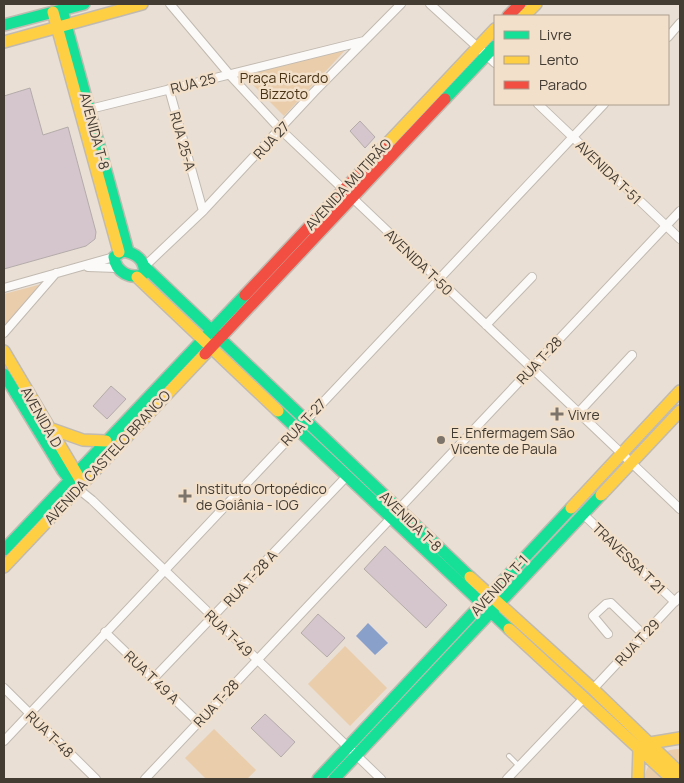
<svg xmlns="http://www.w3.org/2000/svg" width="684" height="783" font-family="Manrope,sans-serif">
  <rect width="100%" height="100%" fill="#e9dfd4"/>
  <path fill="#eacdab" d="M350,45l-66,71 -41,-41z
    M42,284l-38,45v-35z
    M345,646l42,42 -37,38 -42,-42z
    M214,729l42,41 -9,9h-41l-21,-21z
    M680,749v30h-36c3,-19 17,-30 36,-30z"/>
  <path fill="#89a0cb" d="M368,623l20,20 -13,12 -19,-19z"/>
  <path fill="#d5c5cd" stroke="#b4acaa" d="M30,88l13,47 25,-8 28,105 -1,7 -9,7 -82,23v-173z
    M360,121l15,16 -10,11 -15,-17z
    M111,386l15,13 -19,20 -14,-13z
    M385,546l62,59 -21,23 -62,-59z
    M318,614l27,24 -18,19 -26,-24z
    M265,714l30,28 -14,15 -30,-29z"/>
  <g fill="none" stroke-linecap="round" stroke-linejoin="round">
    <g stroke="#c1bab1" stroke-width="6">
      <path id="lane" d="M509,756l10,10"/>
    </g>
    <g stroke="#c1bab1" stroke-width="10">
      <path id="street" d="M170,4l59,70 51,55 400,380
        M430,4l65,59
        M668,37l12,-14
        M169,89l34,122
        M538,104l142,135
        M86,110l278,-69
        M145,266l58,-55 111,-119 87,-88
        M88,267l29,1
        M4,288l110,-31
        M486,325l46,-48
        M4,333l52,-60
        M579,412l53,-57
        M77,488l15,12 289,279
        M399,509l281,-298
        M583,514l92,88
        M105,632l93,90
        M608,634l-15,-18 13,-12 5,-1 33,32
        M153,679l194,-203
        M4,688l92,91
        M593,689l87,-93
        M4,741l600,-637
        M145,779l246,-261
        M507,779l77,-81"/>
    </g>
    <g stroke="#c1bab1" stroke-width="14">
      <path id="fast" d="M62,10l66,241
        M4,25l80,-21
        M445,99l50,-53
        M123,251c12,2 23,9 21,23 -14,6 -28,-2 -30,-17z
        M145,267l325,310
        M4,374l59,97 12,15
        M278,411l231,218
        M4,550l241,-255
        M318,779l253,-271
        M334,779l267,-284"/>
    </g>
    <g stroke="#c1bab1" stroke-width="14">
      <path id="slow" d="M53,12l66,240
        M524,16l12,-12
        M4,42l138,-38
        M383,148l112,-119
        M137,277l141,134
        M4,351l77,130
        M49,428l34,12 23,1
        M601,495l79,-84
        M571,508l109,-117
        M4,567l201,-213
        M470,577l123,112 87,84
        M509,629l163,150
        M650,743l30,-5
        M638,779l1,-30"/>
    </g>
    <g stroke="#c1bab1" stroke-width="14">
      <path id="jam" d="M508,16l12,-12
        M245,295l138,-147
        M205,354l240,-255"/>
    </g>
    <use href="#lane" stroke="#fcfaf9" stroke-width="4"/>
    <use href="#street" stroke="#fcfaf9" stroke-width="8"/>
    <use href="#fast" stroke="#16e098" stroke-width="11"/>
    <use href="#slow" stroke="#ffcf43" stroke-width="11"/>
    <use href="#jam" stroke="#f24e42" stroke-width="11"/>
  </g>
  <g fill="#7d756b" stroke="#f2e0cb" stroke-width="2">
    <path d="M554.5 406.5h5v5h5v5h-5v5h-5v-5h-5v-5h5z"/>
    <circle cx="441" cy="440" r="5"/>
    <path d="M182.5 488.5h5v5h5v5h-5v5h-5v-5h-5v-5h5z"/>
  </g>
  <g text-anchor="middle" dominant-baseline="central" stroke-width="5" stroke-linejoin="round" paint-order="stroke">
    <g font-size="14" fill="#4a3314" stroke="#f2e0cb">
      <text x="284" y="77">Praça Ricardo<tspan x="284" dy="16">Bizzoto</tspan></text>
    </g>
    <g font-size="14" fill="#433c33" stroke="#f2e0cb">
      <text transform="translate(193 83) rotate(-14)">RUA 25</text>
      <text transform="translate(95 131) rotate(75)">AVENIDA T-8</text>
      <text transform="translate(271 140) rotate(-47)">RUA 27</text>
      <text transform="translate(183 141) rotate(74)">RUA 25-A</text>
      <text transform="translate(609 172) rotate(44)">AVENIDA T-51</text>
      <text transform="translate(348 184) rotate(-47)">AVENIDA MUTIRÃO</text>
      <text transform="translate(419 262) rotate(44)">AVENIDA T-50</text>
      <text transform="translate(539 360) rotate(-47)">RUA T-28</text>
      <text transform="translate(42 417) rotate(60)">AVENIDA D</text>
      <text transform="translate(303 422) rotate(-47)">RUA T-27</text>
      <text transform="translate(107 457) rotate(-47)">AVENIDA CASTELO BRANCO</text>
      <text transform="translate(411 521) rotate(44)">AVENIDA T-8</text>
      <text transform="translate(629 558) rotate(44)">TRAVESSA T 21</text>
      <text transform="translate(250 578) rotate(-47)">RUA T-28 A</text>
      <text transform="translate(499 585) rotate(-47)">AVENIDA T-1</text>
      <text transform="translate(229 633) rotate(44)">RUA T-49</text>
      <text transform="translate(637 642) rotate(-47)">RUA T 29</text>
      <text transform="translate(152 677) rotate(44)">RUA T 49 A</text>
      <text transform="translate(216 703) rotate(-47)">RUA T-28</text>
      <text transform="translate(50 734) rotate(44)">RUA T-48</text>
    </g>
    <g font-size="14" fill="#433c33" stroke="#f2e0cb" text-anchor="start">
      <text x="568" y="414">Vivre</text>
      <text x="451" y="432">E. Enfermagem São<tspan x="451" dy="16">Vicente de Paula</tspan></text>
      <text x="196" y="488">Instituto Ortopédico<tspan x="196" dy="16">de Goiânia - IOG</tspan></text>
    </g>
  </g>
  <rect width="684" height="783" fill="none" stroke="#433c33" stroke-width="10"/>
  <rect x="494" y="15" width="175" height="90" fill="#f2e0cb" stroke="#ac9e8e"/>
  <rect x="504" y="31" width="25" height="8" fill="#16e098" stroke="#ac9e8e"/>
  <text x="539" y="40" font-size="15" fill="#433c33">Livre</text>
  <rect x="504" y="56" width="25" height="8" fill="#ffcf43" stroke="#ac9e8e"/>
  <text x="539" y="65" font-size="15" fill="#433c33">Lento</text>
  <rect x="504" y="81" width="25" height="8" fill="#f24e42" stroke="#ac9e8e"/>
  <text x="539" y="90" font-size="15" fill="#433c33">Parado</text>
</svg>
